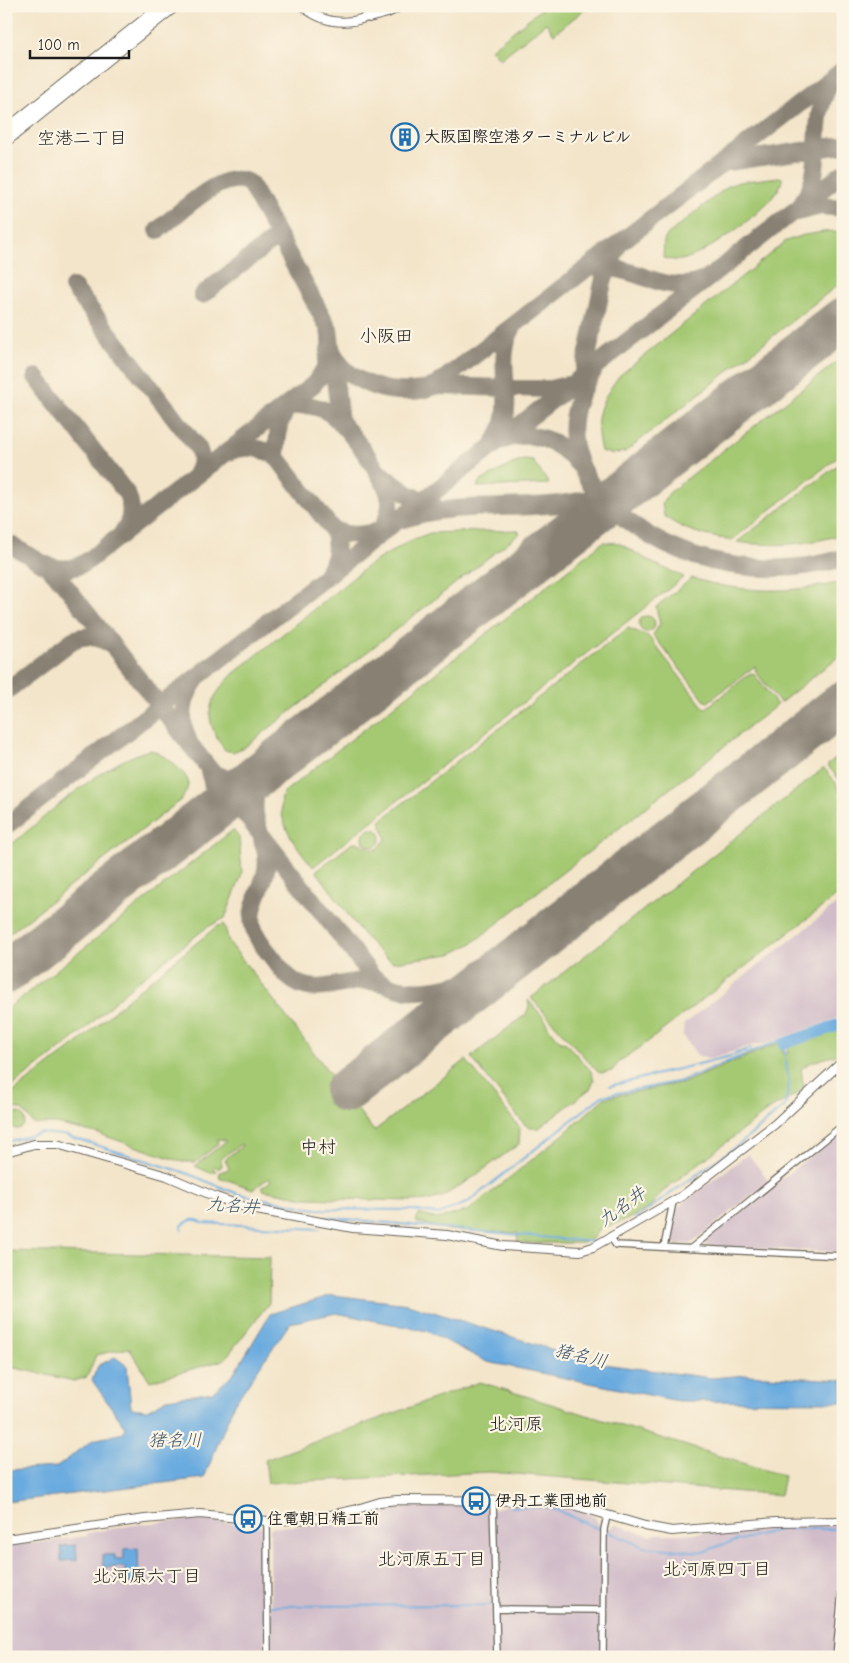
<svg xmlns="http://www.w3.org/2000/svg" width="849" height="1663" font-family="'Comic Neue','Klee One',sans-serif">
  <rect width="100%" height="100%" fill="#fcf5e5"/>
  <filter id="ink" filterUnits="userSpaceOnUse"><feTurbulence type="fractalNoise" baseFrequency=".02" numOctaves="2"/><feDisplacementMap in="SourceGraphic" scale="10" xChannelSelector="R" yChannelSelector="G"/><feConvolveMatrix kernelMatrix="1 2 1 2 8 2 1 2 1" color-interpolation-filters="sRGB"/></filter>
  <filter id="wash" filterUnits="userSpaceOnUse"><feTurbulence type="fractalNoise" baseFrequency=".0096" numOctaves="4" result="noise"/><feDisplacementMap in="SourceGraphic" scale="20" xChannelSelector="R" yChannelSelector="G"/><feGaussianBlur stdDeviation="1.12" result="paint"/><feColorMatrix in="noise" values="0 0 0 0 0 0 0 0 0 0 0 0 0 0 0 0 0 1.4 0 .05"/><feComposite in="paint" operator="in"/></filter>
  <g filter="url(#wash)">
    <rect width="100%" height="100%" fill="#f3e5ca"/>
    <path fill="#d1bdc9" d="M843,899v117l-79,28h-9l-44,15 -14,-4 -14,-20 1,-11z
      M843,1130v122l-137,-6 -2,-5z
      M748,1154l21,27 -79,63h-18l-4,-3 8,-33z
      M472,1504l18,6 21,-6h23l43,5 18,8 4,8 10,3 7,-3 35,11 5,-2h23l163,-10 -8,133h-563l-1,-129 43,-4 72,-19z
      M202,1519l62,8 1,130h-259v-112l30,-2 52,-7 -1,-3 53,-9z"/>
    <path fill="#a5c973" stroke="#607248" d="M545,6h44l-35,28 -8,-11 -46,36 -9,-10z
      M779,177l3,1c2,22 -75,75 -96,81 -8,2 -15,1 -23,-1l1,-17 3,-6 61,-49 11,-4z
      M830,231l13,3v47l-218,171 -14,2 -10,-3c-8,-34 -2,-47 18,-75l167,-135 18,-6z
      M843,357v96l-111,87c-23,-3 -49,-9 -68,-24l-2,-13 8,-11z
      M524,460l9,1 16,23 -72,3 2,-5 33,-18z
      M843,461v73c-35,11 -69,13 -106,8z
      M517,530l3,3 -275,214 -12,5 -8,-2c-23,-33 -19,-48 8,-76l136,-109 40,-24 21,-8z
      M603,542l16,1 32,19 33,15 -371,290c-17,-22 -38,-45 -30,-74z
      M692,578c50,16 100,15 151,4v71l-63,50 -24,-31 -1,-6 -47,36 -3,-1 -52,-66 7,-11 -4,-17z
      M639 624a8 8 0 1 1 16 0a8 8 0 1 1-16 0Z
      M628,628l20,8 57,73 46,-36 3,1 23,31 -306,239 -20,10 -58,8c-26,-15 -57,-66 -77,-91l38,-29c9,0 14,10 24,7l8,-10 -6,-18z
      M149,750c10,0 37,22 39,31 1,7 -3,12 -6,18l-176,137v-87c42,-34 91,-83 143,-99z
      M843,753v31l-16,-19z
      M824,768l12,15 7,16v92l-202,156 -21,14 -8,10 -11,2 -4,-2 -66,-73z
      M363 838a9 9 0 1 1 18 0a9 9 0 1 1-18 0Z
      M233,830l6,7 3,37 -17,44 -19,10 -40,31 -39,31 -45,42 -76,59v-81z
      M224,924l5,18 145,189 92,-71 54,68 -1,16 -50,36 -27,17 -12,3 -20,1 -105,-3 -42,-8 -1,-3 9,-6 -2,-3 -16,11 -34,-12 1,-5 9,-3 -4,-10 17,-13 -1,-2 -20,14 1,8 -4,3 -3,-3 -2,2 3,3 -6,2 -15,-7 31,-25 -1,-1 -8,-1 1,5 -22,18h-14l-86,-29 -40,-9h-23c-7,-10 -13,-22 -27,-11v-15l74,-57 50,-44 86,-70z
      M528,1000l17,19 3,8 11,13 7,3 25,28 3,9 -3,8 -52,40h-9l-7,-5 -52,-66 55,-43 3,-7z
      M843,1027v26l-31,9 -11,7 3,21 -34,19 -107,82 -15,18 -22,11 -27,9 -6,9 -10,5h-66l1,-10 -69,-3 -33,-8 2,-8 20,5 31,-9 95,-76 40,-36 81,-16 96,-40 2,12 5,-1 -1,-7z
      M9 1121a8 8 0 1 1 16 0a8 8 0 1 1-16 0Z
      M6,1251l264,6 -1,46 -45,57 -74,21 -21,-33 -33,7 -9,22 -13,4 -68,-15z
      M480,1382l304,94 -4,19 -290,-23 -222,11 -3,-23z"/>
    <path fill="#6babdf" stroke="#44647e" d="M332,1295l76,9 187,59 117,15 35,-3 96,5v22l-165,-1 -191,-39 -60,-31 -91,-18 -46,10 -56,81 -30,74 -198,24v-32l51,-3 36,-27 30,-7 2,-6 -33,-47 6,-14 17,-9 12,9 4,42 16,2 20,-11 46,-7 20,-17 37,-61z
      M76,1545l1,15 -16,1v-15z
      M138,1548l1,35 -14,1v-17h-22v-12h12v4h9v-10z"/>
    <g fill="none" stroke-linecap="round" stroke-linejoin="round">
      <path stroke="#6babdf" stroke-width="2" d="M830,1029l13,-2
        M783,1039l60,-21
        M610,1086l121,-30 20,-8
        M6,1142l35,-9 23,2 122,38 52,21 78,15 96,1 26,4 29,-11 135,-107 79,-15 102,-42 6,45 -4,22 -44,37 -106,76
        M324,1217l271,25
        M182,1230l-1,-4c8,-6 14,-9 22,-3l117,6
        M511,1507h34l14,4 42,19
        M606,1531l38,16 59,5 18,-7 49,-13 15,-3h58
        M271,1606l220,-1"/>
      <path stroke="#6babdf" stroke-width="11" d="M784,1044l59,-20"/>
      <path stroke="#888073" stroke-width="18" d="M728,162l115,-17
        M803,201c25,-36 3,-85 30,-121
        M797,212l24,-6 22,2
        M158,230c20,-15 67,-65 92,-46l79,145 11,92
        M598,268c36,-4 66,28 103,13
        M73,287l125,161c5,11 3,21 -5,30
        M202,295l76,-59
        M330,345c13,41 68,55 105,41l408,-316
        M593,372c-65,90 38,169 118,189 43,10 90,10 132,-3
        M36,377l91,117c6,14 5,27 -5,39
        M582,380l22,-102 13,-30
        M435,386l115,3 17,-4
        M285,409c13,-5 28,-5 41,2 18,9 62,69 64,89 1,12 -4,22 -11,32
        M503,440c29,-11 56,0 75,24
        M495,441c26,-35 -4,-78 18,-114
        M229,452c16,-7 32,-5 47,4l56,73c6,15 5,31 -6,45
        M276,456l3,-31 9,-19
        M382,475l26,19 25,10
        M404,519c53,-18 109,-8 163,-16 32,-4 54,-17 81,-32
        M332,529c16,8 32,7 48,1
        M6,542l41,24 14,14 311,396c39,32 113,4 149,-21
        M44,564c16,7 31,6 45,-4l225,-176 11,-15 5,-24
        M6,691l67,-51c13,-6 26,-4 38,5
        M188,739c-9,-18 -5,-42 7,-58
        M211,771c15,11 36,10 51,1
        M198,821c15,-13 19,-31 11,-49
        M6,826l837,-653
        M259,830c-9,-24 -4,-48 14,-66
        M262,840c16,38 -15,56 -9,86 3,14 14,24 22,35 8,11 16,21 29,25 25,7 51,-11 76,-3"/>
      <path stroke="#888073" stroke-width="44" d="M6,972l837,-653
        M346,1091l497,-388"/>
    </g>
  </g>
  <g filter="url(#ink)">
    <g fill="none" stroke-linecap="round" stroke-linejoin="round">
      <g stroke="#676259" stroke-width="8">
        <path id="street" d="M369,19l19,-5 16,-8
          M610,1237l6,8 227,11
          M664,1247l9,-45
          M690,1249l153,-124
          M493,1502l4,155
          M267,1521l1,136
          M496,1609l106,1
          M603,1657l1,-128 3,-13
          M836,1657l7,-78"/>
      </g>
      <g stroke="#676259" stroke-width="10">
        <path id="secondary" d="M302,6c26,22 58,20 84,0
          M6,1152l28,-8h23l110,32 49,21 35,12 102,19 94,7 56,11 77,5 13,-4 89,-51 93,-72 68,-63
          M6,1539l139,-20 55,-5 67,7 46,-2 41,-9 26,-8 17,-2 139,1 37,4 72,21 27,5 103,-9 68,-1"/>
      </g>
      <g stroke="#676259" stroke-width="12">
        <path id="highway" d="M6,130l156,-124
          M6,141l169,-135"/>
      </g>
      <use href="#street" stroke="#fff" stroke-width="5.5"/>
      <use href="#secondary" stroke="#fff" stroke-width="8"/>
      <use href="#highway" stroke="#fff" stroke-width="10"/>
    </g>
  </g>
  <defs>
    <g id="building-ring" transform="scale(1.4375)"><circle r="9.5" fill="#fcf5e5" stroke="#1f6fb2" stroke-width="1.5"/><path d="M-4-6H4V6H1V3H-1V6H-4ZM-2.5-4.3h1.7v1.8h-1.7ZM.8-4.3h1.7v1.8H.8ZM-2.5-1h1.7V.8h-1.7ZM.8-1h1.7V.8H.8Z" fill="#1f6fb2"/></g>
    <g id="bus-ring" transform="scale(1.4375)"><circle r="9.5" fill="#fcf5e5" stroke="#1f6fb2" stroke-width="1.5"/><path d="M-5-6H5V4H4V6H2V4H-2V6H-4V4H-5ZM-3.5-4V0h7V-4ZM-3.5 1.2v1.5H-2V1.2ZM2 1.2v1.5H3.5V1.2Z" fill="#1f6fb2"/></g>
  </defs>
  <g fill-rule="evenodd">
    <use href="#building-ring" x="405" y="137"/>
    <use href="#bus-ring" x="476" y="1501"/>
    <use href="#bus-ring" x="248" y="1519"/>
  </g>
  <g text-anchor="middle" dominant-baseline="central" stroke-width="4.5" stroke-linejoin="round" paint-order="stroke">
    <g font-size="16" font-weight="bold" fill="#1c1c1c" stroke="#fcf5e5" text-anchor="start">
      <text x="424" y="137">大阪国際空港ターミナルビル</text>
      <text x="495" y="1501">伊丹工業団地前</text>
      <text x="267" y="1519">住電朝日精工前</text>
    </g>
    <g font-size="18" fill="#1c1c1c" stroke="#fcf5e5">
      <text x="82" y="138">空港二丁目</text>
      <text x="386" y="336">小阪田</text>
      <text x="318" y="1147">中村</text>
      <text x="516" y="1424">北河原</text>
      <text x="432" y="1559">北河原五丁目</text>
      <text x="717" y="1569">北河原四丁目</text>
      <text x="147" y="1576">北河原六丁目</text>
    </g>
    <g font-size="18" font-style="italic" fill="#3c556a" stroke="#fcf5e5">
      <text transform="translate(233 1206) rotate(4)">九名井</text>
      <text transform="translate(622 1207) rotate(-36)">九名井</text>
      <text transform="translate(581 1356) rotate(13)">猪名川</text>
      <text x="175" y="1440">猪名川</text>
    </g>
  </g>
  <rect width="849" height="1663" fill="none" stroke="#fcf5e5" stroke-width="25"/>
  <path d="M30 50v8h99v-8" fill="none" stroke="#1c1c1c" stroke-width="2.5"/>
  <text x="38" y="50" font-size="15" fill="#1c1c1c" stroke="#fcf5e5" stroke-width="4" paint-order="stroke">100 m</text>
</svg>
